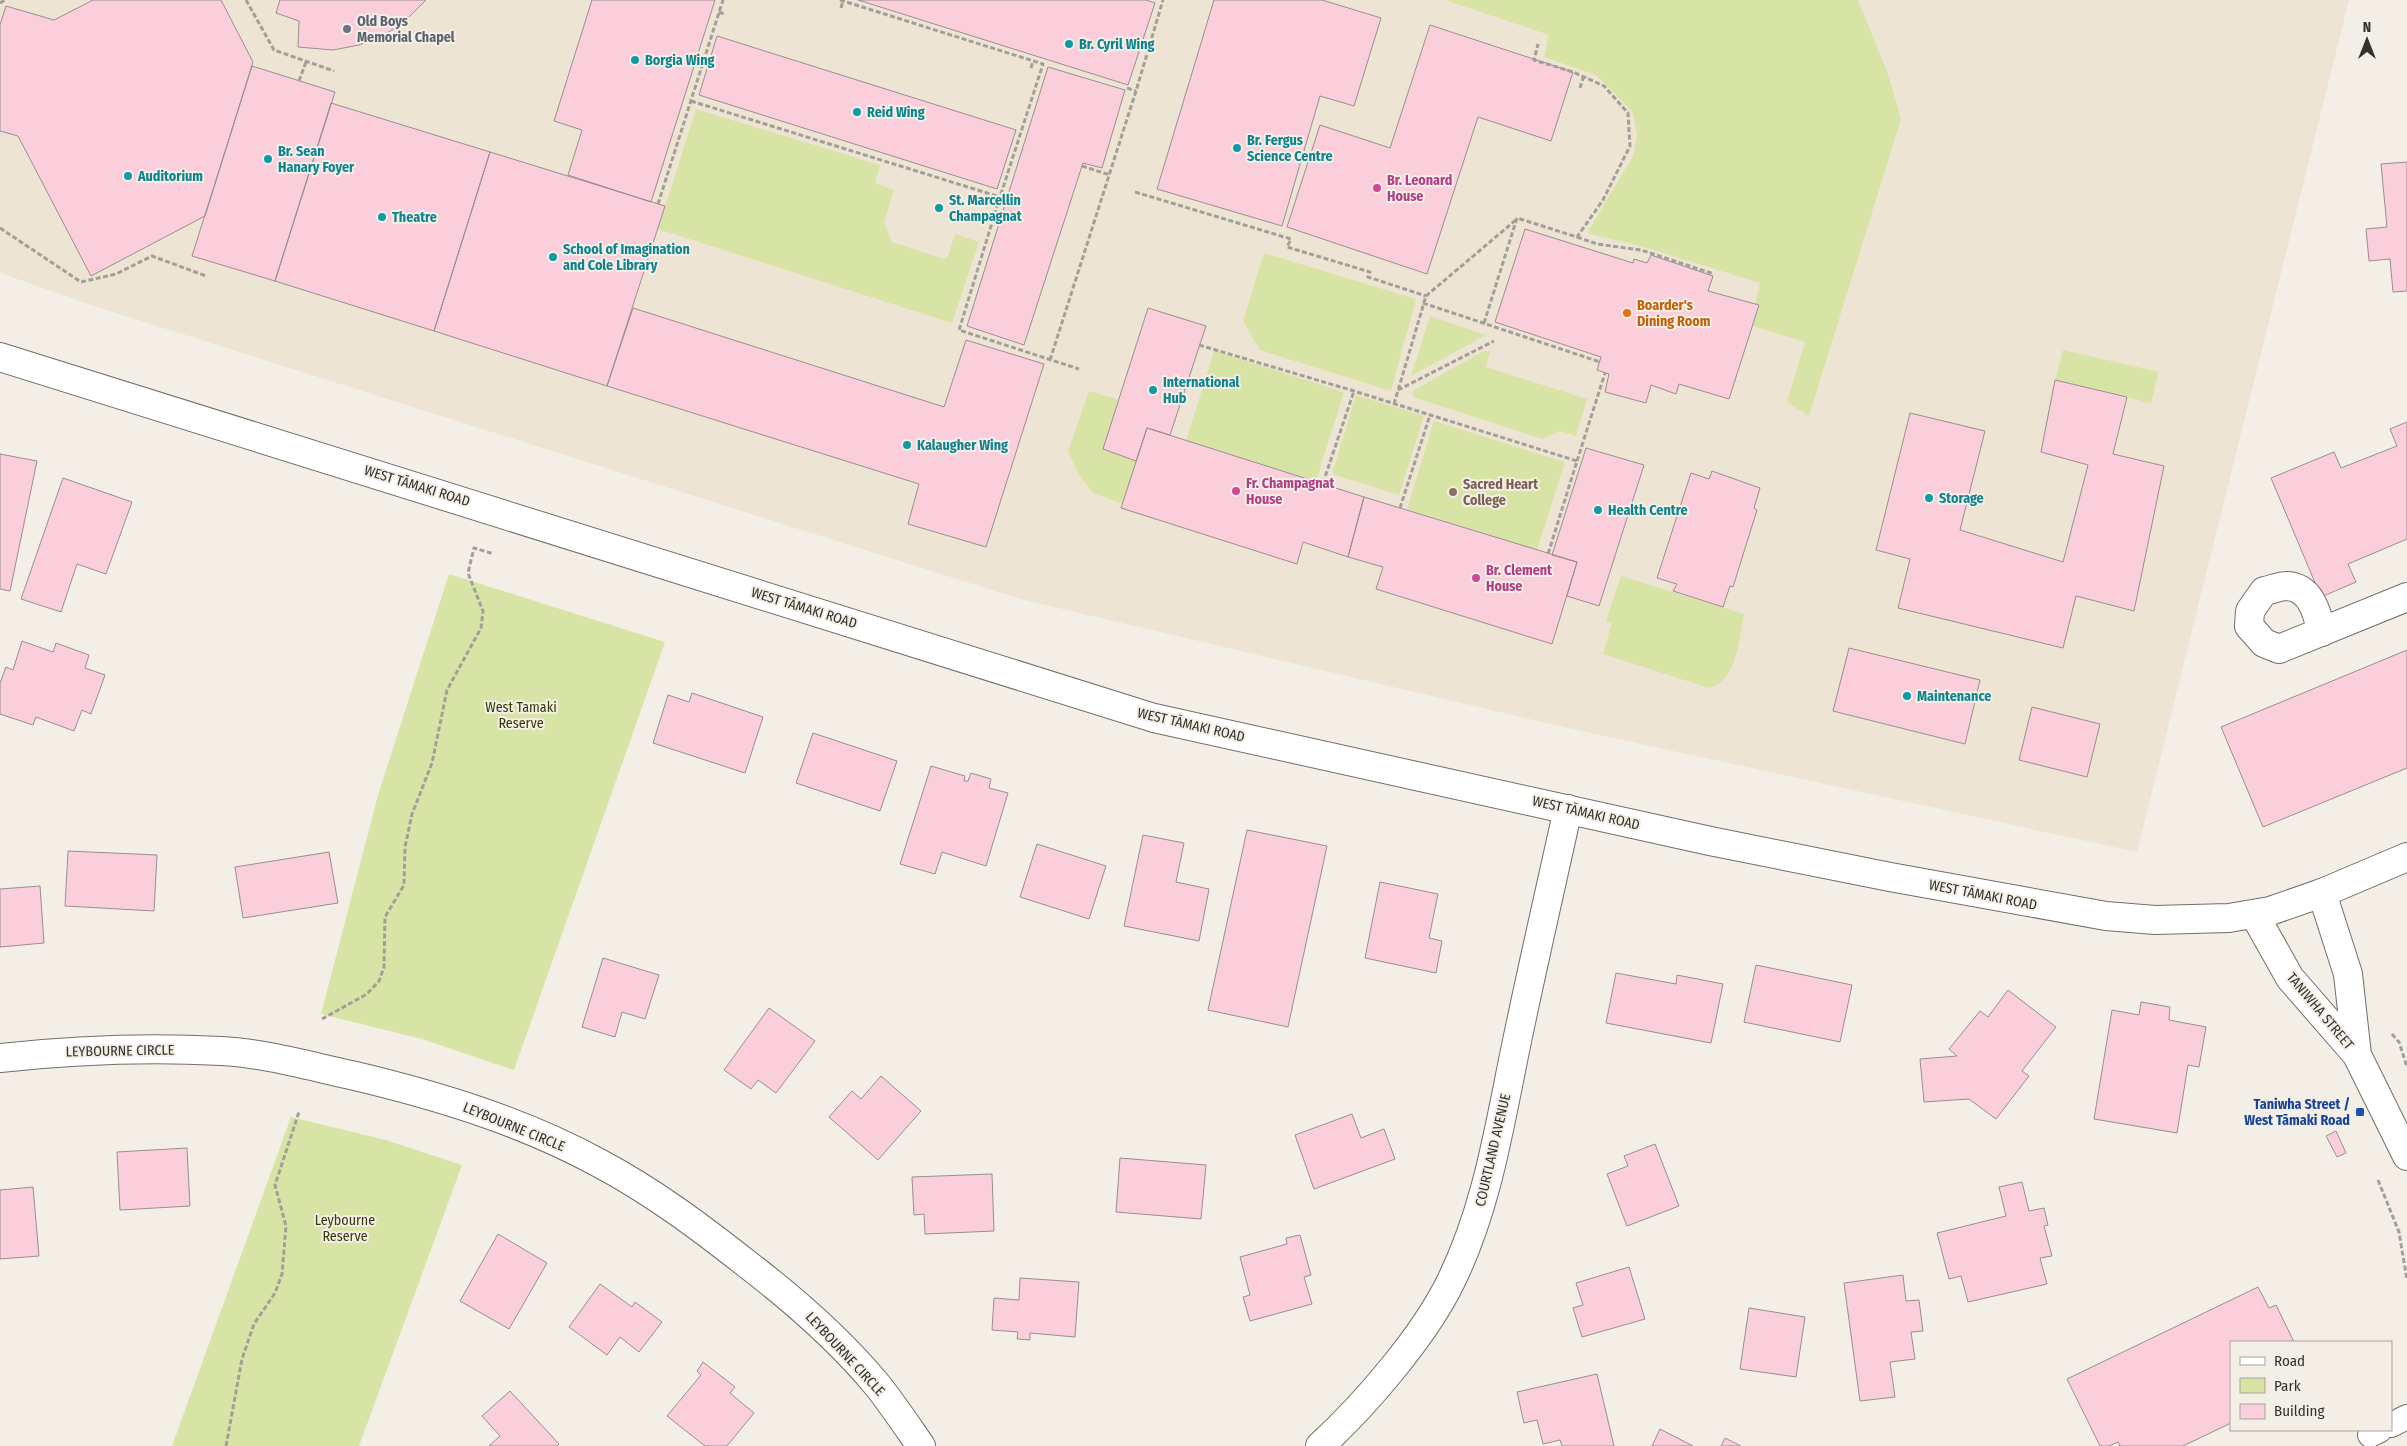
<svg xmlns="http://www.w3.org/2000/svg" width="2407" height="1446" font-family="'Fira Sans Condensed',sans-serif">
  <rect width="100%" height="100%" fill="#f4efe6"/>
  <path fill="#ede4d4" d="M0,0h2349l-212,852 -565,-123 -552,-130 -920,-291 -100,-35z"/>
  <path fill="#d8e4a5" d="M1445,0h413l30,74 13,45 -92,297 -22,-14 18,-60 -53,-16 6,-21 -3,-1 5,-21 -109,-34 -64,-16 46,-77 4,-21 -5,-24 -36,-36 -52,-18 5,-22z
    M696,109l184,56 -5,18 19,7 -10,32 8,20 52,17 4,-3 7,-22 24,8 -27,81 -294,-94z
    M1264,253l152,46 -25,92 -131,-41 -17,-29z
    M1430,316l56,19 -75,41z
    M2063,350l96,22 -8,31 -96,-23z
    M1214,351l130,41 -28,89 -130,-40z
    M1484,351l6,1 -4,15 101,32 -11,37 -16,-5 -18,8 -129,-42 -1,-6z
    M1089,391l30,9 17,61 -13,43 -30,-11 -15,-20 -10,-22z
    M1356,395l68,21 -25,79 -67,-21z
    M1434,421l131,41 -28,88 -130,-41z
    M449,574l216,68 -151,428 -92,-31 -101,-25 57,-219z
    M1621,576l123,38c-5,24 -6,67 -35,74l-106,-34 9,-31 -6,-2z
    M291,1117l95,23 76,25 -103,281h-187z"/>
  <path fill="#facedb" stroke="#988e91" d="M93,0h128l32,62 -48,154 -114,60 -73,-140 -18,-5v-106l6,-19 48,14z
    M280,0h146l-24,24 -15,9 -28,12 -26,5 -35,-3 1,-26 -23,-8z
    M592,0h123l-64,202 -83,-27 14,-45 -28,-9z
    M858,0h288l9,3 -27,82z
    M1214,0h108l59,18 -27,88 -34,-10 -38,130 -125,-37z
    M1430,25l143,47 -22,69 -73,-24 -51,157 -140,-47 33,-102 70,23z
    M717,36l299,94 -19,59 -298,-94z
    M252,66l83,26 -60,189 -83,-25z
    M1048,67l77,23 -23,78 -19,-5 -1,3 -58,179 -57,-19z
    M331,103l159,49 -56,179 -159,-50z
    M490,152l175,54 -58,180 -173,-55z
    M2407,162v129l-14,1 -3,-33 -21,2 -3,-32 21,-2 -6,-63z
    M1525,229l108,34 1,-4 13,4 4,-8 62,21 -5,15 51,14 -30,94 -50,-15 -3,10 -25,-9 -5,18 -41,-11 4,-18 -12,-4 4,-13 -106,-35z
    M633,308l311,99 22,-67 78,24 -58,183 -78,-23 11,-40 -312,-98z
    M1148,308l58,18 -36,109 -23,-7 -11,33 -33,-12z
    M2055,380l72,17 -14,57 51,12 -30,145 -58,-15 -13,52 -165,-40 12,-49 -34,-9 34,-137 75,18 -25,99 103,32 25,-97 -47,-13z
    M2407,422v117l-59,25 8,18 -35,15 -50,-119 63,-26 7,16 56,-22 -7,-17z
    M1147,428l217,69 -16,60 -45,-15 -6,22 -176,-56z
    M1586,448l58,17 -45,141 -32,-10 10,-34 -25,-7z
    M0,454l37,7 -27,130 -10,-2z
    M1712,471l48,17 -6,20 3,2 -24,77 -3,-1 -7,21 -50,-16 4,-7 -20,-6 34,-105 18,6z
    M63,478l69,24 -26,72 -29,-10 -16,48 -40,-13z
    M1364,497l213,65 -25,82 -176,-55 7,-22 -35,-10z
    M22,641l31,11 3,-9 33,12 -4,13 20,7 -14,39 -9,-4 -8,21 -38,-14 -3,8 -33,-11v-31l6,-16 7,3z
    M1849,648l131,32 -15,64 -132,-33z
    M2407,650v118l-144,59 -42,-100z
    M692,693l71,24 -18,56 -92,-30 15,-48 21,7z
    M2032,707l68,17 -13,53 -68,-17z
    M813,733l84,28 -17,50 -84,-28z
    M931,766l34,10 -1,5h4l3,-8 20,6 -2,9 19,5 -22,73 -44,-14 -7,22 -35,-10z
    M1247,830l80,16 -39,181 -80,-17z
    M1143,835l41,8 -8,39 33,7 -10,52 -75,-15z
    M1037,844l69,22 -17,53 -69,-22z
    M68,851l89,4 -3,56 -89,-5z
    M329,852l9,51 -95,15 -8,-51z
    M1380,882l58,12 -9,44 13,3 -6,32 -71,-15z
    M40,886l4,57 -44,4v-58z
    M603,958l56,17 -14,44 -23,-7 -7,25 -33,-10z
    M1756,965l96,20 -12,57 -96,-20z
    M1616,973l60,11 1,-9 46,9 -12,59 -105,-20z
    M2008,990l48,37 -34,44 7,5 -33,43 -27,-20 -45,3 -4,-43 37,-3 -8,-7 31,-38 8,6z
    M2141,1002l29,5 -1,13 37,7 -7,40 -11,-2 -11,68 -83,-14 18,-109 27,5z
    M769,1008l46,33 -39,52 -18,-13 -7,9 -27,-19z
    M881,1076l40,35 -43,49 -49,-43 23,-26 9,8z
    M1352,1114l9,24 23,-9 11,30 -81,30 -19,-54z
    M2336,1131l10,22 -9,4 -11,-21z
    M1655,1144l24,62 -52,20 -20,-52 21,-8 -4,-10z
    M187,1148l3,58 -70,4 -3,-58z
    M1120,1158l86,7 -5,54 -85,-7z
    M992,1174l2,57 -69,3 -1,-20 -10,1 -2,-38z
    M2022,1182l7,29 15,-3 4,17 -4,1 8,30 -12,2 7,26 -79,18 -7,-26 -12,3 -12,-46 69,-17 -7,-29z
    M33,1187l6,69 -39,3v-69z
    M498,1234l49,29 -38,66 -49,-28z
    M1300,1235l11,40 -7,2 8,27 -62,17 -7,-24 7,-2 -10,-38 47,-13 -1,-6z
    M1629,1267l16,52 -63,18 -9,-29 10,-3 -7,-22z
    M1903,1275l3,26 13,-1 4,31 -12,1 4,27 -25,3 5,35 -35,4 -16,-118z
    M1020,1278l59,4 -4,55 -45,-4v7l-13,-1 1,-7 -26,-2 2,-32 25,2z
    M600,1284l32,23 3,-5 27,20 -23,30 -19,-15 -13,18 -38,-28z
    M2258,1287l11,21 7,-3 18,37h-63v81l-48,23h-63l-2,-4 -9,4h-9l-33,-67z
    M1749,1308l56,9 -9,60 -56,-8z
    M703,1362l32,25 -5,6 24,20 -27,33h-22l-38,-30 34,-41 -4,-4z
    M1597,1374l17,72h-52l-2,-6 -17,4 -6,-24 -13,3 -7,-31z
    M510,1391l49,53 -2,2h-68l11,-10 -18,-20z
    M1660,1429l33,17h-41z
    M1725,1438l16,8h-20z"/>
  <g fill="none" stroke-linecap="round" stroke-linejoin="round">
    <g stroke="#736e67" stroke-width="26">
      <path id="service" d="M2391,1425l16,-8
        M2370,1435l10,-5"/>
    </g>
    <g stroke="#736e67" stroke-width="30">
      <path id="minor" d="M2322,632c-5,-19 -11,-45 -35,-46 -8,0 -16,4 -23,5l-14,20 -1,15 15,17 15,6 128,-52
        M0,1058c74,-8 147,-11 221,-7 43,2 88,15 130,24 85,20 171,46 248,88 53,28 101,64 148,101 47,36 93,76 131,122 15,19 29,40 43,60
        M1320,1446c45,-41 105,-111 131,-165 37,-75 49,-159 66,-240 16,-77 34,-155 51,-232"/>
    </g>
    <g stroke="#736e67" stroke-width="30">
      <path id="tertiary" d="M2322,893l85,-36"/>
    </g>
    <g stroke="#736e67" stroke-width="30">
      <path id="secondary" d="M0,357l1154,361 556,123 180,36 216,39 49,4 74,-2 41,-7 52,-18 26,81 9,81
        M2254,914l36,64 67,77 50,101"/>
    </g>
    <path stroke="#a39f98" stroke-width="3" stroke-dasharray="5 2.5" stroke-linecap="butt" d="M246,0l28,50 60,21
      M840,0l203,64 -43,133
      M0,3l5,-3
      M841,8l2,-7
      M719,12l5,2
      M1031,68l2,-7
      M299,81l7,-19
      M1127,88l9,3
      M1580,88l3,-10
      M691,101l309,96 -41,133 120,39
      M1082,166l28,9
      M1135,192l156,47 -4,8 83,25 -2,5 58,19
      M658,204l65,-204
      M0,228l81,54 35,-8 36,-18 54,20
      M1577,237l20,7 44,6 73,24
      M1423,303l177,59
      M1484,323l33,-105 60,19 26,-37 27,-54 -2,-33 -24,-27 -31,-14 -39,-12 4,-16
      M1199,345l155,46 223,70 -29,93
      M1050,360l86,-269 27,-91
      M1398,390l96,-49
      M1394,404l32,-108 91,-77
      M1577,461l28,-88
      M1323,483l31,-92
      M1400,508l30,-93
      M322,1019l45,-25 12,-13 5,-14 1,-50 19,-32 1,-38 7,-33 20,-51 15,-73 34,-62 2,-17 -15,-38 6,-25 20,6
      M2392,1034l7,8 8,25
      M2378,1180l21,52 8,48
      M226,1446l16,-87 12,-35 21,-31 7,-19 4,-48 -11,-41 24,-73"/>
    <use href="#service" stroke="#fff" stroke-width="24"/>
    <use href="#minor" stroke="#fff" stroke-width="28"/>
    <use href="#tertiary" stroke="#fff" stroke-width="28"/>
    <use href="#secondary" stroke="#fff" stroke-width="28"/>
  </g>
  <circle fill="#6b7280" stroke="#f4efe6" stroke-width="2" cx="347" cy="29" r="5"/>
  <g fill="#0f9aa8" stroke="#f4efe6" stroke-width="2">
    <circle cx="1069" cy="44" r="5"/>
    <circle cx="635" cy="60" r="5"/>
    <circle cx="857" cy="112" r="5"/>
    <circle cx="1237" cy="148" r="5"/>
    <circle cx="268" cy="159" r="5"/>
    <circle cx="128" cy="176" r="5"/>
    <circle cx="939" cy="208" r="5"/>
    <circle cx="382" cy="217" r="5"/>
    <circle cx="553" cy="257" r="5"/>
    <circle cx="1153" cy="390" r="5"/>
    <circle cx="907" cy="445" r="5"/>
    <circle cx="1929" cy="498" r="5"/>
    <circle cx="1598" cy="510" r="5"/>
    <circle cx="1907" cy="696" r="5"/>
  </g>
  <g fill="#d1479c" stroke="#f4efe6" stroke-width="2">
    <circle cx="1377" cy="188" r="5"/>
    <circle cx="1236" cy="491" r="5"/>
    <circle cx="1476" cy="578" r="5"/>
  </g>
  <circle fill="#e8710a" stroke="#f4efe6" stroke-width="2" cx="1627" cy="313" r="5"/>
  <circle fill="#8d6e63" stroke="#f4efe6" stroke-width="2" cx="1453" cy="492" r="5"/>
  <rect fill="#1a4fb4" stroke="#f4efe6" stroke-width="2" x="2355" y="1107" width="10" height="10" rx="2.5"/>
  <g text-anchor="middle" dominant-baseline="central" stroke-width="4" stroke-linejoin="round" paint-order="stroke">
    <g font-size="14" font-weight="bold" fill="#5b616d" stroke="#f4efe6" text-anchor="start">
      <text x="357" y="21">Old Boys<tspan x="357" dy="16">Memorial Chapel</tspan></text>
    </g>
    <g font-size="14" font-weight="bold" fill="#0d838f" stroke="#f4efe6" text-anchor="start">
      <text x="1079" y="44">Br. Cyril Wing</text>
      <text x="645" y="60">Borgia Wing</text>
      <text x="867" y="112">Reid Wing</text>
      <text x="1247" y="140">Br. Fergus<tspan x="1247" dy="16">Science Centre</tspan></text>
      <text x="278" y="151">Br. Sean<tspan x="278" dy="16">Hanary Foyer</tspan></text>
      <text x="138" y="176">Auditorium</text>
      <text x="949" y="200">St. Marcellin<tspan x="949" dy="16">Champagnat</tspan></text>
      <text x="392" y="217">Theatre</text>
      <text x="563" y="249">School of Imagination<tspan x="563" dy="16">and Cole Library</tspan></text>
      <text x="1163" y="382">International<tspan x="1163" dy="16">Hub</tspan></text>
      <text x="917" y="445">Kalaugher Wing</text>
      <text x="1939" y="498">Storage</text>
      <text x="1608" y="510">Health Centre</text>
      <text x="1917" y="696">Maintenance</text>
    </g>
    <g font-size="14" font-weight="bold" fill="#b23c85" stroke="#f4efe6" text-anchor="start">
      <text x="1387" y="180">Br. Leonard<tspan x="1387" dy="16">House</tspan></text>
      <text x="1246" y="483">Fr. Champagnat<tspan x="1246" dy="16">House</tspan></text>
      <text x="1486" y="570">Br. Clement<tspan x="1486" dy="16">House</tspan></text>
    </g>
    <g font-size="14" font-weight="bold" fill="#c56008" stroke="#f4efe6" text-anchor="start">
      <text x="1637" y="305">Boarder's<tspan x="1637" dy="16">Dining Room</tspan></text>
    </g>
    <g font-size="14" font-weight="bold" fill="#785e54" stroke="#f4efe6" text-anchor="start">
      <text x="1463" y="484">Sacred Heart<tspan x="1463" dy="16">College</tspan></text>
    </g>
    <g font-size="14" fill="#33312e" stroke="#f4efe6">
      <text transform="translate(417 486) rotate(17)">WEST TĀMAKI ROAD</text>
      <text transform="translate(804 608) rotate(17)">WEST TĀMAKI ROAD</text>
      <text transform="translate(1191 725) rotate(13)">WEST TĀMAKI ROAD</text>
      <text transform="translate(1586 813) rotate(13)">WEST TĀMAKI ROAD</text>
      <text transform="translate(1983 895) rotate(11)">WEST TĀMAKI ROAD</text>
      <text transform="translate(2320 1011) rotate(50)">TANIWHA STREET</text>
      <text transform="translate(120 1051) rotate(-1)">LEYBOURNE CIRCLE</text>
      <text transform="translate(514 1127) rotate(22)">LEYBOURNE CIRCLE</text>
      <text transform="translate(1493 1150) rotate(-77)">COURTLAND AVENUE</text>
      <text transform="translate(845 1354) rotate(47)">LEYBOURNE CIRCLE</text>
    </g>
    <g font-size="14" fill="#343b08" stroke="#f4efe6">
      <text x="521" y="707">West Tamaki<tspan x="521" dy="16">Reserve</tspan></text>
      <text x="345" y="1220">Leybourne<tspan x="345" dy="16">Reserve</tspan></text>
    </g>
    <g font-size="14" font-weight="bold" fill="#164399" stroke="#f4efe6" text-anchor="end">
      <text x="2350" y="1104">Taniwha Street /<tspan x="2350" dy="16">West Tāmaki Road</tspan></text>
    </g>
  </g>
  <rect x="2230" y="1341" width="162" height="90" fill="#f4efe6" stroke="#a7a39c"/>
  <rect x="2240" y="1357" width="25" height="8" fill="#ffffff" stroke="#a7a39c"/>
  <text x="2274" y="1366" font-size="15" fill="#33312e">Road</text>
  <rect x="2240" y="1378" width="25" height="15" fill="#d8e4a5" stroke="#a7a39c"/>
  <text x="2274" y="1391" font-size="15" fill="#33312e">Park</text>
  <rect x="2240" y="1404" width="25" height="15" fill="#facedb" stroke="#a7a39c"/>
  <text x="2274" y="1416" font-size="15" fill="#33312e">Building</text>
  <g transform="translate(2367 40)" stroke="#f4efe6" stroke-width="4" paint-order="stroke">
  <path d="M0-4L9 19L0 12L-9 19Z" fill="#33312e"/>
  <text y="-8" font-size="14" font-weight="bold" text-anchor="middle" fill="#33312e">N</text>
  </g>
</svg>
